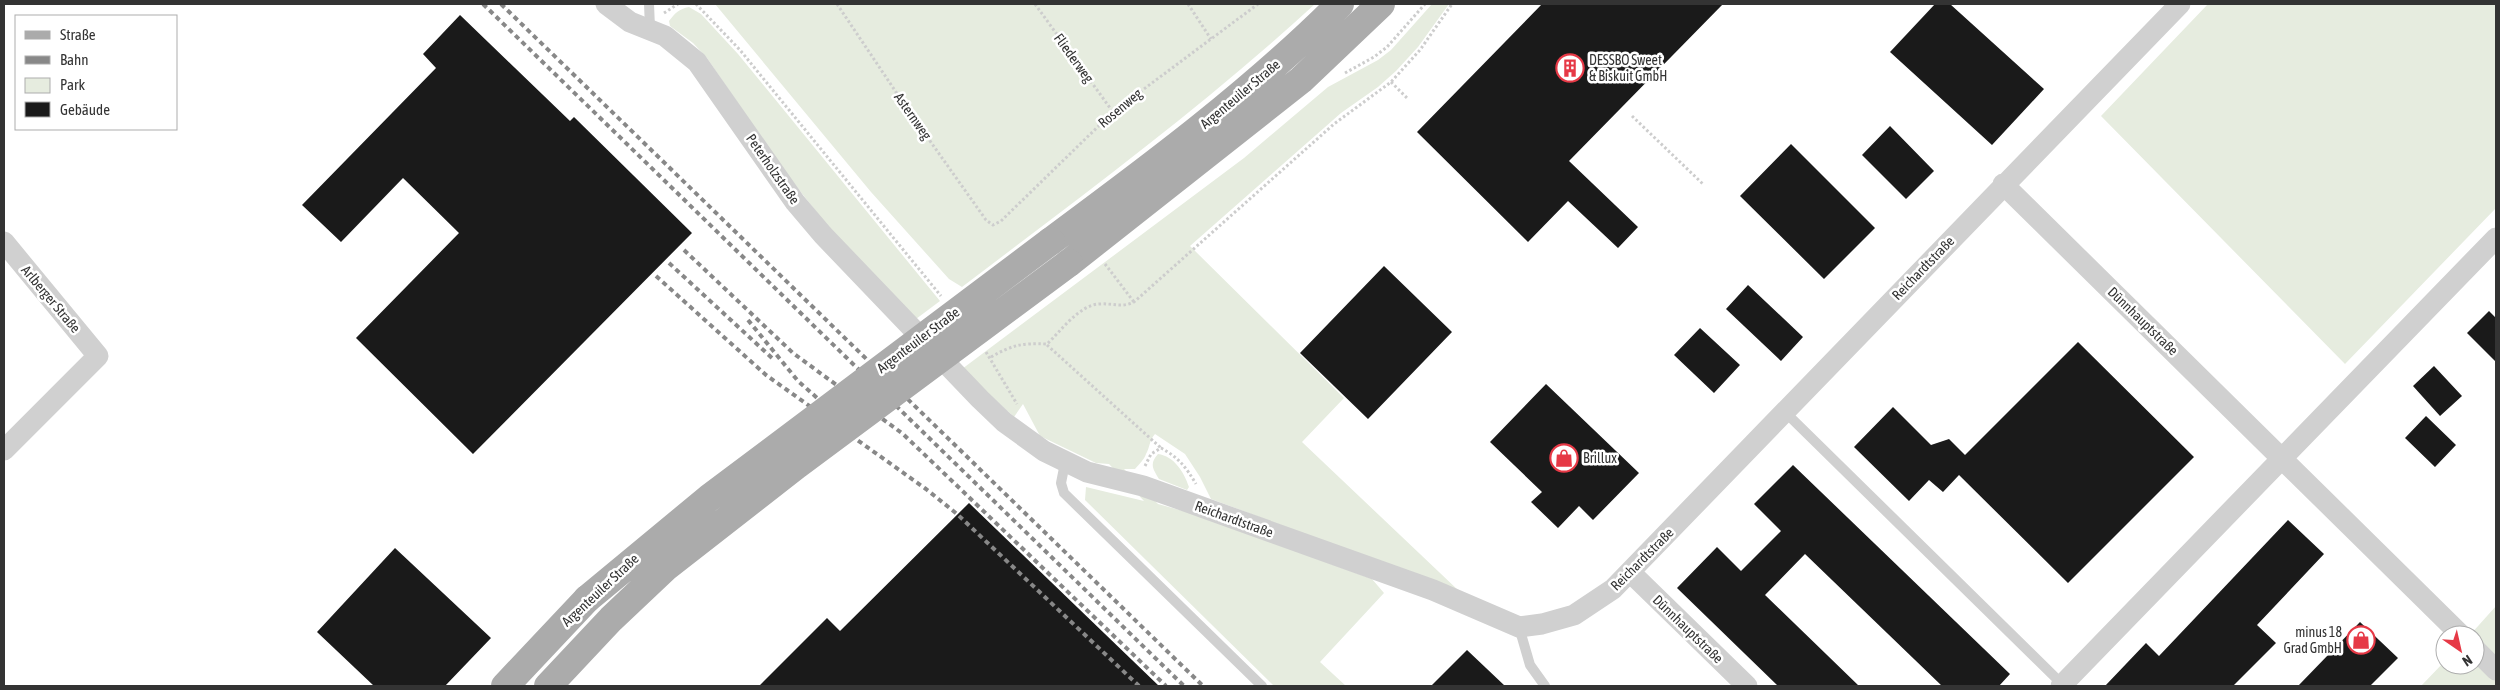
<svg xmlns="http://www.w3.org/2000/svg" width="2500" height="690" font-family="'Asap Condensed',sans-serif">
  <rect width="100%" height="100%" fill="#fff"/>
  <path fill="#e6ecdf" d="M715,4h600c-111,102 -232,191 -353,283l-13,-8 -78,-87z
    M1432,4h17l-31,43 -22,24 -18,16 -37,26 -151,133 154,152 -42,44 157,149 -248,-92 -11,-22 -15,-23 -30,-20c-6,7 -5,13 -9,20 -2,6 -7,10 -11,15h-11l34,35 36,10 178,65 12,14 -64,69 26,24h-72l-189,-186 1,-13 58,14 -35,-37 -13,-1 -56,-27 -17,-32 -9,13 -52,-48 282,-211 84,-71 50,-27 13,-10z
    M2208,4h288v204l-151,156 -244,-248z
    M689,7l12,7 37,40 202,247 -24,18 -90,-95 -41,-52 -78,-114 -14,-15 -23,-17 -1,-5c6,-8 10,-12 20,-14z
    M1158,454c16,2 26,18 31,33l-2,3 -28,-11c-6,-10 -10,-15 -1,-25z
    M2496,606v80h-75l24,-25v4h30v-30h-5z"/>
  <path fill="#1a1a1a" d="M1542,4h181l-154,157 69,66 -20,21 -50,-47 -40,41 -111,-110z
    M1935,4h15l94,85 -52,56 -102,-93z
    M460,15l110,106 4,-4 118,116 -219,221 -117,-116 103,-105 -56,-55 -62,64 -39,-37 134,-137 -13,-14z
    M1890,126l44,45 -28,28 -44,-44z
    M1791,144l84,84 -51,51 -84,-83z
    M1384,266l68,66 -84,87 -68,-66z
    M1748,285l55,52 -22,24 -55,-52z
    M2489,311l7,7v44l-29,-29z
    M1700,328l40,37 -26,28 -40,-38z
    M2078,342l116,115 -126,126 -109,-108 -16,17 -14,-12 -20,21 -55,-54 39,-40 38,38 18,-6 16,16z
    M2434,366l28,30 -22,20 -27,-30z
    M1546,384l93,89 -46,47 -14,-14 -21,22 -27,-26 11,-10 -52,-50z
    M2426,416l30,29 -21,22 -30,-29z
    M1793,465l217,209 -11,12h-57l-137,-132 -40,41 94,91h-81l-101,-98 40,-41 24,24 40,-40 -27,-27z
    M969,503l190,183h-400l68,-68 13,13z
    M2288,520l36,34 -67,71 19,18 -43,43h-128l41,-43 13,13z
    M395,548l96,90 -46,48h-71l-57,-54z
    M2360,622l38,36 -28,28h-72z
    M1467,650l38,36h-74z"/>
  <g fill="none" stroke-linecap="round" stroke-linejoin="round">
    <path stroke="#cdcdcd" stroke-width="3" stroke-dasharray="2.5 2.5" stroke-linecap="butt" d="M696,4l44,46 201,246
      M837,4l69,103 80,113 7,5 8,-4 112,-109 145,-108
      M1035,4l78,108
      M1188,4l23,35
      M664,13l14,-9
      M1345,73l29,-16 13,-10 38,-43
      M1391,82l17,17
      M1632,116l72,69
      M1105,264l29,38
      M1047,345l114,103
      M986,352l31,52
      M991,357c21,-12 30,-14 56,-13 13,-12 32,-39 52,-40 13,-1 23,4 35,-2l200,-178 57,-42 29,-32 32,-46
      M1145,466l6,-12 10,-6c17,9 25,19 35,36"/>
    <path stroke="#d0d0d0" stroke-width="10" d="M649,4l1,24
      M1785,412l278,273
      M1065,463l-4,20 3,10 198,193
      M1519,627l11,38 15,21"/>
    <path stroke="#d0d0d0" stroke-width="21" d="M606,4l24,18 35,14 32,26 98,140 28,33 157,164 24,23 40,29 43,21 56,14 290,104 86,37 23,-3 32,-9 39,-26 567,-585
      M2003,184l458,451
      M4,242l94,114 -94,94
      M1630,572l117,114
      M2475,649l21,21
      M2061,686l435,-448"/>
    <path stroke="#ababab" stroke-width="28" d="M1051,241c100,-74 201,-149 289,-237
      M1069,263l232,-183 80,-76
      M505,686l82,-87"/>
    <path stroke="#888" stroke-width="4" stroke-dasharray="5 4" stroke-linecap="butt" d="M483,4l701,682
      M501,4l702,682
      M684,250l109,103 110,81 263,252
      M669,263l103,95
      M656,276l110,99 160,114 31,25 182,172
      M748,320l50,61 61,54"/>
    <path stroke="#ababab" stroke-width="28" d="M587,599l122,-101 342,-257
      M548,686l63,-67 54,-51 132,-103 272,-202"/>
  </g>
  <defs>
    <g id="building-ring" transform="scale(1.4375)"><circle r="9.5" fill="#fff" stroke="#e63946" stroke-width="1.5"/><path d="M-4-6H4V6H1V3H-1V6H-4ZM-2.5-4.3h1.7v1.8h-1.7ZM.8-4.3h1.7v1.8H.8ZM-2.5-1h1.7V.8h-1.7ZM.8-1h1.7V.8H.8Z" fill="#e63946"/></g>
    <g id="shop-ring" transform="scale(1.4375)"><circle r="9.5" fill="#fff" stroke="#e63946" stroke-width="1.5"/><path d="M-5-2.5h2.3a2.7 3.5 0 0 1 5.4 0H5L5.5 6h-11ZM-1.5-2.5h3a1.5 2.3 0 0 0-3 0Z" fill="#e63946"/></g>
  </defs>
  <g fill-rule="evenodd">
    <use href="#building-ring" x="1570" y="68"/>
    <use href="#shop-ring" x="1564" y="458"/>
    <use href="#shop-ring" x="2361" y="640"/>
  </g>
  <g text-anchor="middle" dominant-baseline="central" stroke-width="5" stroke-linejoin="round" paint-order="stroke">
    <g font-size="14" fill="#333" stroke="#fff">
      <text transform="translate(1074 58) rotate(54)">Fliederweg</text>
      <text transform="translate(1240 94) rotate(-40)">Argenteuiler Straße</text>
      <text transform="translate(1120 108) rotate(-40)">Rosenweg</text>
      <text transform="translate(913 116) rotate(55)">Asternweg</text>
      <text transform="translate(773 169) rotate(55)">Peterholzstraße</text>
      <text transform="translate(1923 268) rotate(-46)">Reichardtstraße</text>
      <text transform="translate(51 299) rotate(50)">Arlberger Straße</text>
      <text transform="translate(2143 321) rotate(44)">Dünnhauptstraße</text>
      <text transform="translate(918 340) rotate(-37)">Argenteuiler Straße</text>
      <text transform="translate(1234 519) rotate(20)">Reichardtstraße</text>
      <text transform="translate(1642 559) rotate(-45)">Reichardtstraße</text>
      <text transform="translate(600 590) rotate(-43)">Argenteuiler Straße</text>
      <text transform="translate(1688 629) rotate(44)">Dünnhauptstraße</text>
    </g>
    <g font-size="14" fill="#333" stroke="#fff" text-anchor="start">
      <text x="1589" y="60">DESSBO Sweet<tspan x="1589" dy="16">&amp; Biskuit GmbH</tspan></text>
      <text x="1583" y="458">Brillux</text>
      <text x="2342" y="632" text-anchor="end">minus 18<tspan x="2342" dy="16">Grad GmbH</tspan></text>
    </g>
  </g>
  <rect width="2500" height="690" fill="none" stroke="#333333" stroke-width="10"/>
  <rect x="15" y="15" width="162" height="115" fill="#ffffff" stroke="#adadad"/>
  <rect x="25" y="31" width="25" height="8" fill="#ababab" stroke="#adadad"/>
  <text x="60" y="40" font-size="15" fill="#333333">Straße</text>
  <rect x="25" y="56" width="25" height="8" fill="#888888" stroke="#adadad"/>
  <text x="60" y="65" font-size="15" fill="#333333">Bahn</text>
  <rect x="25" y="78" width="25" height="15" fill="#e6ecdf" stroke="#adadad"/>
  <text x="60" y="90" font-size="15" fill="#333333">Park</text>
  <rect x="25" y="102" width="25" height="15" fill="#1a1a1a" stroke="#adadad"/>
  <text x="60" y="115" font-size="15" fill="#333333">Gebäude</text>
  <g transform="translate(2460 650) rotate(146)"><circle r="24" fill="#ffffff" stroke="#adadad"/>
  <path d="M0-4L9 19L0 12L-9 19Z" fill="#e63946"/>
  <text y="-8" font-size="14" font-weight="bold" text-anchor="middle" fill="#333333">N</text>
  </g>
</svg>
